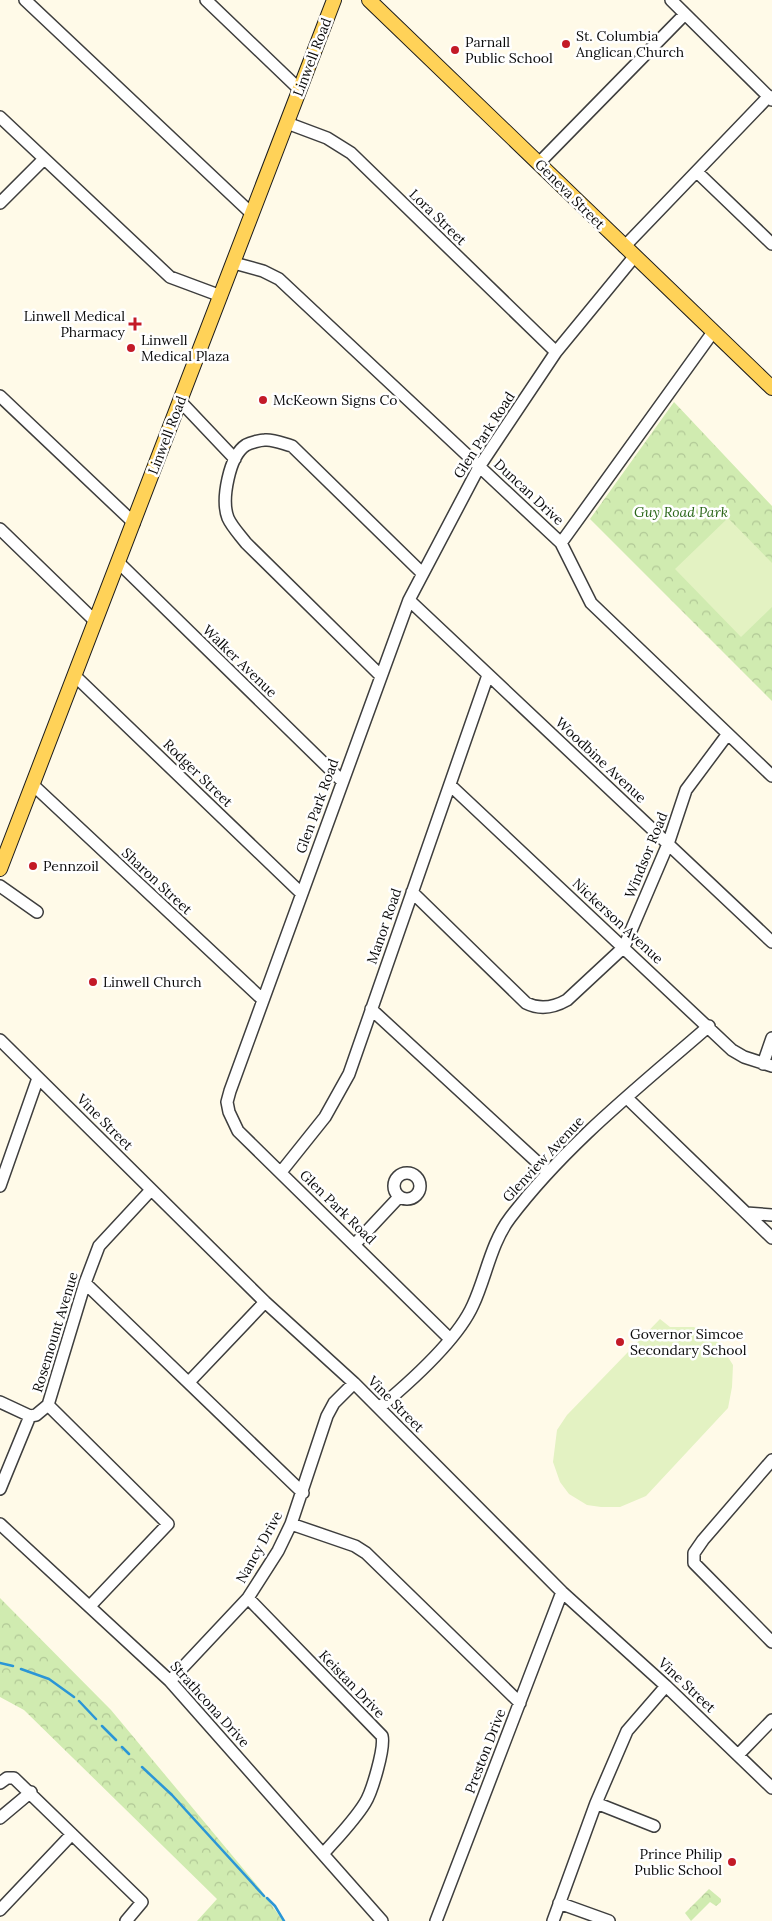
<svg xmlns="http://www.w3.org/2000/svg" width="772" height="1921" font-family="Lora,serif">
  <defs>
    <pattern id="park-crowns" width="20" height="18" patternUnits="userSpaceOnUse" patternTransform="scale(1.25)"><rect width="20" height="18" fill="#d0ebb0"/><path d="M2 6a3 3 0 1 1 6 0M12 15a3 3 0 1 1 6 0" fill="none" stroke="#b1c896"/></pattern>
  </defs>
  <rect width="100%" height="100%" fill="#fffae8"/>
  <path fill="url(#park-crowns)" d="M674,402l98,104v195l-182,-182z
    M0,1598l111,112 150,180 22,31h-86l20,-22 -193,-189 -24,-13z
    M709,1889l12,10v3l-5,4 -6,-4 -19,19 -6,-8z"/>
  <path fill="#e3f2c2" d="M728,518l44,45v44l-31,30 -66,-68z
    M660,1319l10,8h24l25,16 14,22 -1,22 -4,21 -82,88 -26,11h-19l-14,-2 -18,-11 -9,-12 -7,-20 4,-32 10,-15z"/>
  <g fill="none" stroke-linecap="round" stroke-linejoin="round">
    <path stroke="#2b96d6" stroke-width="2.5" d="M0,1663l13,3
      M21,1669l28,10 25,18
      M79,1701l17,18
      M102,1726l14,14
      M122,1747l7,7
      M142,1767l30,28 92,101
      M267,1898l8,8 9,15"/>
    <g stroke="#3e3e3e" stroke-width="14">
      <path id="minor" d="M25,0l227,214
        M206,0l93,89
        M671,0l101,100
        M0,117l170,160 51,19
        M287,123l40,15 24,15 205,199
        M539,163l145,-148
        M697,172l75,72
        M0,203l44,-44
        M624,247l145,-151
        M234,263l29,8 16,8 282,264 30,60 181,173
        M0,396l134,127
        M180,401l55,58
        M0,529l95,92
        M561,543l152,-211
        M118,562l224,219
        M409,600l363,342
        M74,675l227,218
        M381,676l-135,-133c-6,-8 -14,-16 -18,-25 -7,-18 1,-62 18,-73 4,-2 14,-5 19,-5 8,-1 19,4 27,6l130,127
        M32,784l230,215
        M450,785l282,265 12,7 28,9
        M0,886l37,26
        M412,892l114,111c14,7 27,5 41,-3l57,-53 44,-103 18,-54 41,-55
        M371,1009l177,163
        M0,1040l265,262 89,81 208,209 104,94 106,102
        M763,1064l9,-26
        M627,1098l145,140
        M281,1172l44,-55 24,-43 139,-399
        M394 1186a13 13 0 1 1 26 0a13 13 0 1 1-26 0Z
        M0,1186l38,-108
        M746,1213l26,2
        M355,1244l44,-47
        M85,1283l218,210
        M450,1339l-212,-208 -9,-19 -2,-10 3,-11 179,-491 70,-133 77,-115 78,-95
        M189,1382l76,-80
        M0,1402l30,14
        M48,1405l120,119 -78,82
        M379,1408c30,-25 78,-67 94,-103 13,-28 18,-62 37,-87 56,-74 129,-131 199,-192
        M30,1416l6,-1 12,-10 37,-122 14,-37 52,-56
        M772,1460l-69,80 -9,13v10l78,79
        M0,1489l30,-73
        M0,1524l170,157 212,240
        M291,1524l64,22 11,7 154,150
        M248,1598l134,138c3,12 -10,56 -17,67 -11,18 -28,35 -42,51
        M170,1681l78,-83 30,-47 13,-27 36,-108 7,-13 20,-20
        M738,1755l34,-35
        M0,1783l7,-5h7l128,124 -16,19
        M596,1803l58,23
        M0,1818l31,-26
        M559,1903l50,18
        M0,1910l72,-76
        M436,1921l126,-329
        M553,1921l43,-118 31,-72 39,-45"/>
    </g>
    <g stroke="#1c1c1c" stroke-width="16">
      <path id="major" d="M369,0l403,388
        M0,869l334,-869"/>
    </g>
    <use href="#minor" stroke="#fff" stroke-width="11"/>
    <use href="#major" stroke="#ffd258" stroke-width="14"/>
  </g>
  <g fill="#c31a27" stroke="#fff" stroke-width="2">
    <circle cx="566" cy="44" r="5"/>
    <circle cx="455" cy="50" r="5"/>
    <path d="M132.5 316.5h5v5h5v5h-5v5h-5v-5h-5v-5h5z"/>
    <circle cx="131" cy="348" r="5"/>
    <circle cx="263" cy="400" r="5"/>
    <circle cx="33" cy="866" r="5"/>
    <circle cx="93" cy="982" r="5"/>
    <circle cx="620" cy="1342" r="5"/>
    <circle cx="732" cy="1862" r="5"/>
  </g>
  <g text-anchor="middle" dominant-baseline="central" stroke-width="5" stroke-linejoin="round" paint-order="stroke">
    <g font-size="14" fill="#0b0b0b" stroke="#fff" text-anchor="start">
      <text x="576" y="36">St. Columbia<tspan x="576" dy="16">Anglican Church</tspan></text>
      <text x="465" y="42">Parnall<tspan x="465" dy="16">Public School</tspan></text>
      <text x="125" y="316" text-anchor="end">Linwell Medical<tspan x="125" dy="16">Pharmacy</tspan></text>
      <text x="141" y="340">Linwell<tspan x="141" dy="16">Medical Plaza</tspan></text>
      <text x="273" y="400">McKeown Signs Co</text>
      <text x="43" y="866">Pennzoil</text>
      <text x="103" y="982">Linwell Church</text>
      <text x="630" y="1334">Governor Simcoe<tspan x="630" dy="16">Secondary School</tspan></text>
      <text x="722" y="1854" text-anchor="end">Prince Philip<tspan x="722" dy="16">Public School</tspan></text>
    </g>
    <g font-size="14" fill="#0b0b0b" stroke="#fff">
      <text transform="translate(312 57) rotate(-69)">Linwell Road</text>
      <text transform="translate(570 194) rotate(45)">Geneva Street</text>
      <text transform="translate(438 217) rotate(44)">Lora Street</text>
      <text transform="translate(167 435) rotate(-69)">Linwell Road</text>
      <text transform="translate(484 435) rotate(-57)">Glen Park Road</text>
      <text transform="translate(529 492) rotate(43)">Duncan Drive</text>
      <text transform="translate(240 661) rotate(44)">Walker Avenue</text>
      <text transform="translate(601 760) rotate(43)">Woodbine Avenue</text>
      <text transform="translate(198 773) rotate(44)">Rodger Street</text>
      <text transform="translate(317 806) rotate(-70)">Glen Park Road</text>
      <text transform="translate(646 855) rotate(-68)">Windsor Road</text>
      <text transform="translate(157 881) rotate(43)">Sharon Street</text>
      <text transform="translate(618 921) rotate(43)">Nickerson Avenue</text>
      <text transform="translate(384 926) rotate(-71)">Manor Road</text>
      <text transform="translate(105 1122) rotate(45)">Vine Street</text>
      <text transform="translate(543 1159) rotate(-47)">Glenview Avenue</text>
      <text transform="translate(338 1207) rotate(44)">Glen Park Road</text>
      <text transform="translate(55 1332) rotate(-73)">Rosemount Avenue</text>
      <text transform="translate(396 1404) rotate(45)">Vine Street</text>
      <text transform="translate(259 1547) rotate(-61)">Nancy Drive</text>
      <text transform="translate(352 1684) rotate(46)">Keistan Drive</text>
      <text transform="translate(687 1685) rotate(43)">Vine Street</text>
      <text transform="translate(210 1704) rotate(48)">Strathcona Drive</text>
      <text transform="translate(485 1751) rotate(-69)">Preston Drive</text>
    </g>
    <g font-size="14" font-style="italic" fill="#2a6618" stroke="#fff">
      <text x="681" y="512">Guy Road Park</text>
    </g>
  </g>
</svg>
